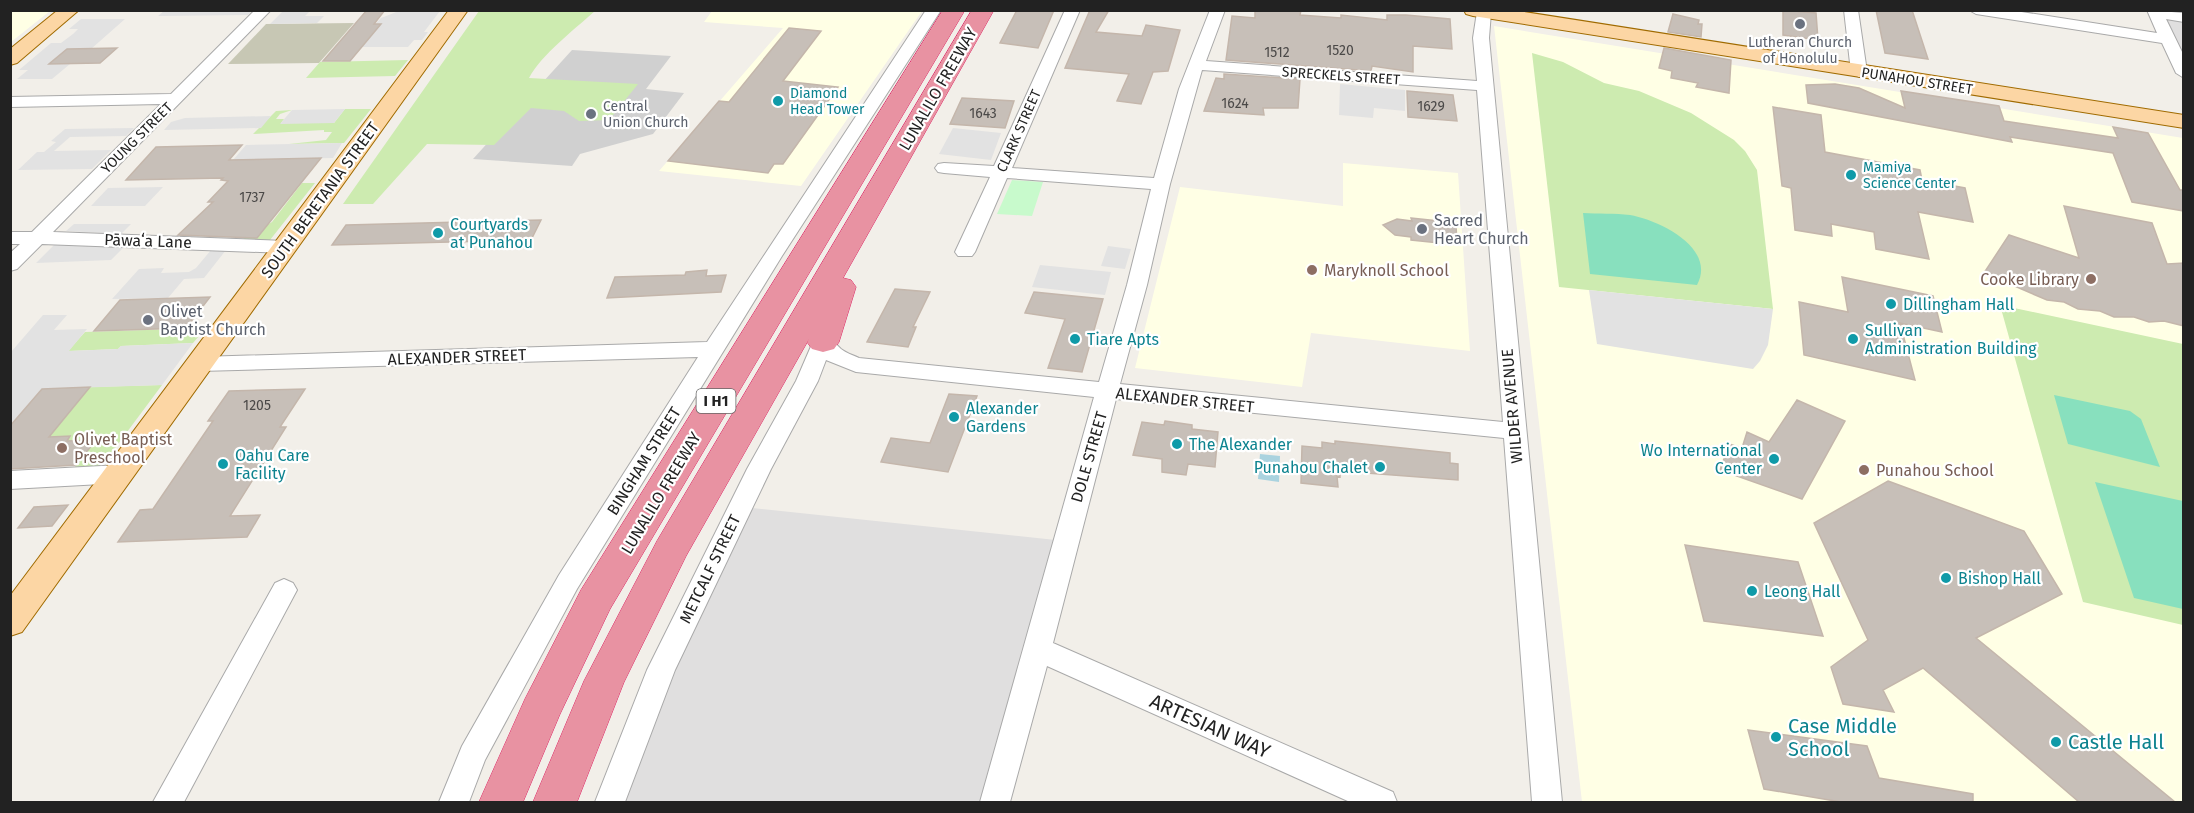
<svg xmlns="http://www.w3.org/2000/svg" width="2194" height="813" font-family="'Fira Sans',sans-serif">
  <rect width="100%" height="100%" fill="#f2efe9"/>
  <path fill="#e0dfdf" d="M2154,11h29v60l-15,-32z
    M733,506l332,35 -27,108 -43,153h-393z"/>
  <path fill="#ffffe5" d="M11,10h39v1l-39,31z
    M712,11h210l-121,175 -142,-15 124,-143 -79,-6z
    M1494,26l689,112v664h-601z
    M1343,163l115,10 12,178 -159,-18 -9,54 -167,-19 45,-181 163,19z"/>
  <path fill="#d0d0d0" d="M572,50l99,6 -25,33 38,4 -31,41 -73,20 -8,12 -99,-7z"/>
  <path fill="#c7c7b4" d="M354,23l-35,40 -91,1 38,-40z"/>
  <path fill="#cdebb0" d="M479,11h116c-21,19 -53,43 -66,67l109,6 -29,36 -30,1 -15,-10 -33,-3 -37,37 -67,-1 -54,60h-30z
    M1532,53l31,9 41,21 35,8 52,22 43,27 11,11 12,19 16,139 -214,-22z
    M408,60l-13,16 -89,2 14,-16z
    M345,109h26l-27,34 -55,1 37,-4 6,-8h-8v-2l-71,4 23,-23 16,-1 -12,4 -4,5h8l-3,4h53z
    M302,183h13l-45,57 -6,1 -88,-4 67,2 29,-17z
    M2000,305l183,39v281l-100,-23z
    M206,328l-13,15 -72,3 -3,3 -50,2 17,-19z
    M162,385l-64,86 -27,1 25,-32 -29,1 3,-5 -21,1 41,-50z"/>
  <path fill="#c8facc" d="M1012,180l31,2 -11,34 -35,-2z"/>
  <path fill="#88e0be" d="M1583,213c15,1 32,0 47,2 29,5 87,33 67,70l-107,-11z
    M2054,395l76,16 11,8 19,48 -92,-23z
    M2095,482l88,19v108l-49,-11z"/>
  <path fill="#e2e2e2" d="M165,10h87v1l-4,4 -90,1z
    M284,10l26,1 -5,5h19l-7,7 -47,1z
    M399,11h41l-16,21h4l-6,8h-8l-6,7h-46l18,-22 -5,-1 6,-6z
    M81,19h44l-34,30h-24l-18,15h21l-18,15h-35l11,-9h-9l32,-27h10l12,-9 5,-5h-9z
    M1340,84l65,6v21l-31,-3 -1,10 -34,-3z
    M345,109l-11,14 -54,1 12,-14z
    M271,116l-10,12 -97,2 7,-8 14,-4z
    M134,128l-8,8 -56,1 -16,14 57,-1 -19,19 -74,1 19,-18h7l12,-10 -5,-1 14,-12z
    M953,128l48,5 -10,27 -52,-6z
    M342,143l-9,15 -100,2 13,-15z
    M163,187l-18,19h-54l17,-18z
    M74,224h57l-10,10 -55,-3z
    M56,243l69,3 -14,14 -75,3z
    M1108,246l23,3 -6,20 -24,-3z
    M211,250h15l-22,28 -20,1 -16,19 -56,1 27,-30 25,-1 -3,5 28,-1 7,-4z
    M1040,265l71,7 -6,23 -73,-8z
    M1589,290l184,19 -5,36 -8,16 -7,8 -156,-25z
    M43,315h24l-13,15 33,-1 -18,22 49,-2 3,-3 72,-3 -31,42 -120,4 -31,37v-74z"/>
  <path fill="#aad3df" d="M1260,454l20,2 -1,26 -21,-3z"/>
  <path fill="#c7bfb8" stroke="#c4b6ab" stroke-width="1.5" d="M367,10h18l-11,14h7l-31,37h-27z
    M1017,10h37l-16,38 -38,-5z
    M1090,10h19l-13,22 46,4 4,-11 34,5 -12,41 -15,1 -12,32 -24,-3 12,-27 -64,-6z
    M1255,10h46l-1,5 41,3v-3l46,5v-5h19l44,4 2,30 -39,-3v26l-41,-6 -1,5 -145,-11 6,-44 23,2z
    M1783,10l33,3 2,27 -35,-5z
    M1876,10h36l16,49 -43,-6z
    M1673,14l26,6 -1,4h4l-1,13 -33,-5z
    M789,28l32,3 -38,50 55,6 -55,77h-9l-6,9 -100,-12 51,-60 10,1z
    M117,48l-17,15 -51,1 18,-15z
    M1664,48l67,12 -2,33 -33,-6 2,-4 -27,-5 1,-7 -13,-3z
    M1224,74l76,5 -2,29h-35l1,7 -60,-4 12,-33 8,1z
    M1835,84l24,4 46,20 -4,-17 98,15 5,15 114,17 -5,-11 35,6 32,57h4v21l-52,-9 -19,-49 -103,-16 2,5 -204,-39 -2,-18z
    M1407,91l46,4 4,26 -49,-4z
    M962,98l52,3 -9,27 -55,-4z
    M1773,107l48,8 4,37 95,18 2,10 43,8 8,34 -55,-10 11,47 -53,-10 -2,-17 -43,-8 1,12 -37,-6 -4,-42 -9,-2z
    M242,145l-13,15 92,-2 -64,80 -79,-3 35,-33h-5l20,-21 -7,-1 2,-2 -97,2 30,-33z
    M2064,206l88,17 15,41 17,-1v63l-20,-5 -15,1 -15,-5h-20l-14,-6 -22,-2 -14,-7 -17,-2 -63,-27 25,-38 70,23z
    M1411,218l37,4v3l8,1 1,16 -18,-2v3l-28,-3v-3l-16,-2 -12,-10 14,-6 15,2z
    M541,220l-10,20 -199,5 14,-20z
    M707,270l-1,6 20,-1 -5,17 -114,6 8,-21 70,-2 1,-3z
    M1842,277l91,19 9,36 -42,-9 15,57 -111,-25 -5,-53 49,10z
    M895,289l35,3 -17,35h3l-8,20 -41,-5z
    M1034,292l69,7 -21,73 -34,-4 17,-49 -40,-6z
    M210,297l-24,31 -92,3 26,-31z
    M90,387l-41,50 21,-1 -3,5 29,-1 -20,25 -66,4v-43l32,-37z
    M305,389l-25,38h6l-56,89 30,-1 -13,22 -129,5 22,-32 13,-1 60,-88h-5l21,-30z
    M949,394l28,2 -29,76 -67,-10 10,-24 39,5z
    M1797,400l48,21 -43,78 -82,-29 9,-26 13,4 5,-16 22,10z
    M1165,421l27,4v4l26,3 -3,35 -27,-3 -2,11 -24,-3v-13l-29,-4 9,-33 22,3z
    M1335,441l115,12v10l8,1v16l-118,-9v6l-3,-1 1,11 -37,-4 1,-37 20,2v-6l13,2z
    M1888,481l136,50 38,63 -86,44 199,164h-96l-156,-134 -40,22 11,22 -51,-8 -12,-37 37,-27 -54,-117z
    M68,505l-16,21 -34,2 16,-21z
    M1685,545l113,17 25,74 -119,-15z
    M1748,730l119,16 12,32 94,16v8h-132l-77,-13z"/>
  <g fill="none" stroke-linecap="round" stroke-linejoin="round">
    <g stroke="#a9a9a9" stroke-width="2">
      <path id="minor" d="M255,10h16l-218,222 233,9 7,2 3,4 -3,4 -7,2 -244,-9 -25,25 -7,2v-18l10,-9h-10v-12h22l129,-128 -151,3v-10l161,-3z
        M926,10h15l-159,246 -205,333 -92,171 -16,42h-30l23,-56 97,-171 139,-218 -498,14 -8,-2 -3,-5 3,-5 8,-2 507,-15z
        M1065,10h15l-68,158 142,10 25,-89 31,-79h15l-19,51 271,20 -4,-43 4,-26h14l-2,26 73,764h-30l-28,-364 -388,-39 -63,244 340,149 4,10h-47l-303,-136 -37,136h-30l114,-405 -238,-25 -30,-12 -8,21 -47,88 -96,201 -50,132h-30l52,-132 100,-201 49,-88 19,-44c15,-4 16,3 26,12 5,4 12,6 18,9l240,24 28,-97 24,-96 -144,-11 -32,74 -3,4h-14l-3,-4 35,-75 -46,-4 -6,-1 -3,-4 3,-4 6,-1 50,3zM1202,70l275,20 26,332 -383,-38 27,-99 23,-101z
        M1844,10h14l9,62 -2,3 -6,2 -8,-5z
        M1969,10h40l148,23 -10,-23 37,3v9l-18,-3 18,37v22l-8,-5 -14,-30 -186,-29z
        M120,465l8,3 4,6 -4,6 -8,3 -110,6v-18z
        M284,579l9,4 4,7 -113,212h-31l122,-219z"/>
    </g>
    <g stroke="#a06b00" stroke-width="2">
      <path id="major" d="M58,10h21l-62,53 -7,2v-16z
        M449,10h19l-446,622 -12,4v-40z
        M1464,10h48l672,105v13l-711,-112 -7,-2z"/>
    </g>
    <g stroke="#dc2a67" stroke-width="1">
      <path id="highway" d="M943,10h22l-355,599 -50,105 -37,88h-44l46,-103 56,-109z
        M972,10h22l-151,268 8,2 5,7 -17,55 -5,7 -11,3 -11,-3 -5,-7 2,-3 -123,217 -62,126 -47,120h-44l51,-121 73,-140z"/>
    </g>
    <use href="#minor" fill="#fff" fill-rule="evenodd"/>
    <use href="#major" fill="#fcd6a4" fill-rule="evenodd"/>
    <use href="#highway" fill="#e892a2" fill-rule="evenodd"/>
  </g>
  <g fill="#6b7280" stroke="#fff" stroke-width="2">
    <circle cx="1800" cy="24" r="6"/>
    <circle cx="591" cy="114" r="6"/>
    <circle cx="1422" cy="229" r="6"/>
    <circle cx="148" cy="320" r="6"/>
  </g>
  <g fill="#0f9aa8" stroke="#fff" stroke-width="2">
    <circle cx="778" cy="101" r="6"/>
    <circle cx="1851" cy="175" r="6"/>
    <circle cx="438" cy="233" r="6"/>
    <circle cx="1891" cy="304" r="6"/>
    <circle cx="1075" cy="339" r="6"/>
    <circle cx="1853" cy="339" r="6"/>
    <circle cx="954" cy="417" r="6"/>
    <circle cx="1177" cy="444" r="6"/>
    <circle cx="1774" cy="459" r="6"/>
    <circle cx="223" cy="464" r="6"/>
    <circle cx="1380" cy="467" r="6"/>
    <circle cx="1946" cy="578" r="6"/>
    <circle cx="1752" cy="591" r="6"/>
    <circle cx="1776" cy="737" r="6"/>
    <circle cx="2056" cy="742" r="6"/>
  </g>
  <g fill="#8d6e63" stroke="#fff" stroke-width="2">
    <circle cx="1312" cy="270" r="6"/>
    <circle cx="2091" cy="279" r="6"/>
    <circle cx="62" cy="448" r="6"/>
    <circle cx="1864" cy="470" r="6"/>
  </g>
  <g text-anchor="middle" dominant-baseline="central" stroke-width="4.5" stroke-linejoin="round" paint-order="stroke">
    <g font-size="14" fill="#5b616d" stroke="#fff">
      <text x="1800" y="42">Lutheran Church<tspan x="1800" dy="16">of Honolulu</tspan></text>
      <text x="603" y="106" text-anchor="start">Central<tspan x="603" dy="16">Union Church</tspan></text>
    </g>
    <g font-size="14" fill="#4b4948">
      <text x="1340" y="50">1520</text>
      <text x="1277" y="52">1512</text>
      <text x="1235" y="103">1624</text>
      <text x="1431" y="106">1629</text>
      <text x="983" y="113">1643</text>
      <text x="252" y="197">1737</text>
      <text x="257" y="405">1205</text>
    </g>
    <g font-size="14" fill="#222" stroke="#fff">
      <text transform="translate(1341 76) rotate(4)">SPRECKELS STREET</text>
      <text transform="translate(1917 81) rotate(9)">PUNAHOU STREET</text>
      <text transform="translate(1019 131) rotate(-66)">CLARK STREET</text>
      <text transform="translate(137 138) rotate(-45)">YOUNG STREET</text>
    </g>
    <g font-size="14" fill="#0d838f" stroke="#fff" text-anchor="start">
      <text x="790" y="93">Diamond<tspan x="790" dy="16">Head Tower</tspan></text>
      <text x="1863" y="167">Mamiya<tspan x="1863" dy="16">Science Center</tspan></text>
    </g>
    <rect fill="#fff" stroke="#646464" stroke-width="1.5" x="696.5" y="389" width="39" height="24" rx="4.5"/>
    <g font-size="15" font-weight="bold" fill="#222">
      <text x="716" y="401">I H1</text>
    </g>
    <g font-size="16" fill="#222" stroke="#fff">
      <text transform="translate(938 89) rotate(-60)">LUNALILO FREEWAY</text>
      <text transform="translate(320 200) rotate(-54)">SOUTH BERETANIA STREET</text>
      <text transform="translate(148 241) rotate(2)">Pāwaʻa Lane</text>
      <text transform="translate(457 357) rotate(-2)">ALEXANDER STREET</text>
      <text transform="translate(1185 400) rotate(6)">ALEXANDER STREET</text>
      <text transform="translate(1512 406) rotate(-95)">WILDER AVENUE</text>
      <text transform="translate(1089 457) rotate(-74)">DOLE STREET</text>
      <text transform="translate(644 461) rotate(-58)">BINGHAM STREET</text>
      <text transform="translate(661 493) rotate(-59)">LUNALILO FREEWAY</text>
      <text transform="translate(710 569) rotate(-64)">METCALF STREET</text>
    </g>
    <g font-size="16" fill="#5b616d" stroke="#fff" text-anchor="start">
      <text x="1434" y="220">Sacred<tspan x="1434" dy="18">Heart Church</tspan></text>
      <text x="160" y="311">Olivet<tspan x="160" dy="18">Baptist Church</tspan></text>
    </g>
    <g font-size="16" fill="#0d838f" stroke="#fff" text-anchor="start">
      <text x="450" y="224">Courtyards<tspan x="450" dy="18">at Punahou</tspan></text>
      <text x="1903" y="304">Dillingham Hall</text>
      <text x="1865" y="330">Sullivan<tspan x="1865" dy="18">Administration Building</tspan></text>
      <text x="1087" y="339">Tiare Apts</text>
      <text x="966" y="408">Alexander<tspan x="966" dy="18">Gardens</tspan></text>
      <text x="1189" y="444">The Alexander</text>
      <text x="1762" y="450" text-anchor="end">Wo International<tspan x="1762" dy="18">Center</tspan></text>
      <text x="235" y="455">Oahu Care<tspan x="235" dy="18">Facility</tspan></text>
      <text x="1368" y="467" text-anchor="end">Punahou Chalet</text>
      <text x="1958" y="578">Bishop Hall</text>
      <text x="1764" y="591">Leong Hall</text>
    </g>
    <g font-size="16" fill="#785e54" stroke="#fff" text-anchor="start">
      <text x="1324" y="270">Maryknoll School</text>
      <text x="2079" y="279" text-anchor="end">Cooke Library</text>
      <text x="74" y="439">Olivet Baptist<tspan x="74" dy="18">Preschool</tspan></text>
      <text x="1876" y="470">Punahou School</text>
    </g>
    <g font-size="20" fill="#222" stroke="#fff">
      <text transform="translate(1210 726) rotate(24)">ARTESIAN WAY</text>
    </g>
    <g font-size="20" fill="#0d838f" stroke="#fff" text-anchor="start">
      <text x="1788" y="726">Case Middle<tspan x="1788" dy="23">School</tspan></text>
      <text x="2068" y="742">Castle Hall</text>
    </g>
  </g>
  <rect width="2194" height="813" fill="none" stroke="#222222" stroke-width="24"/>
</svg>
